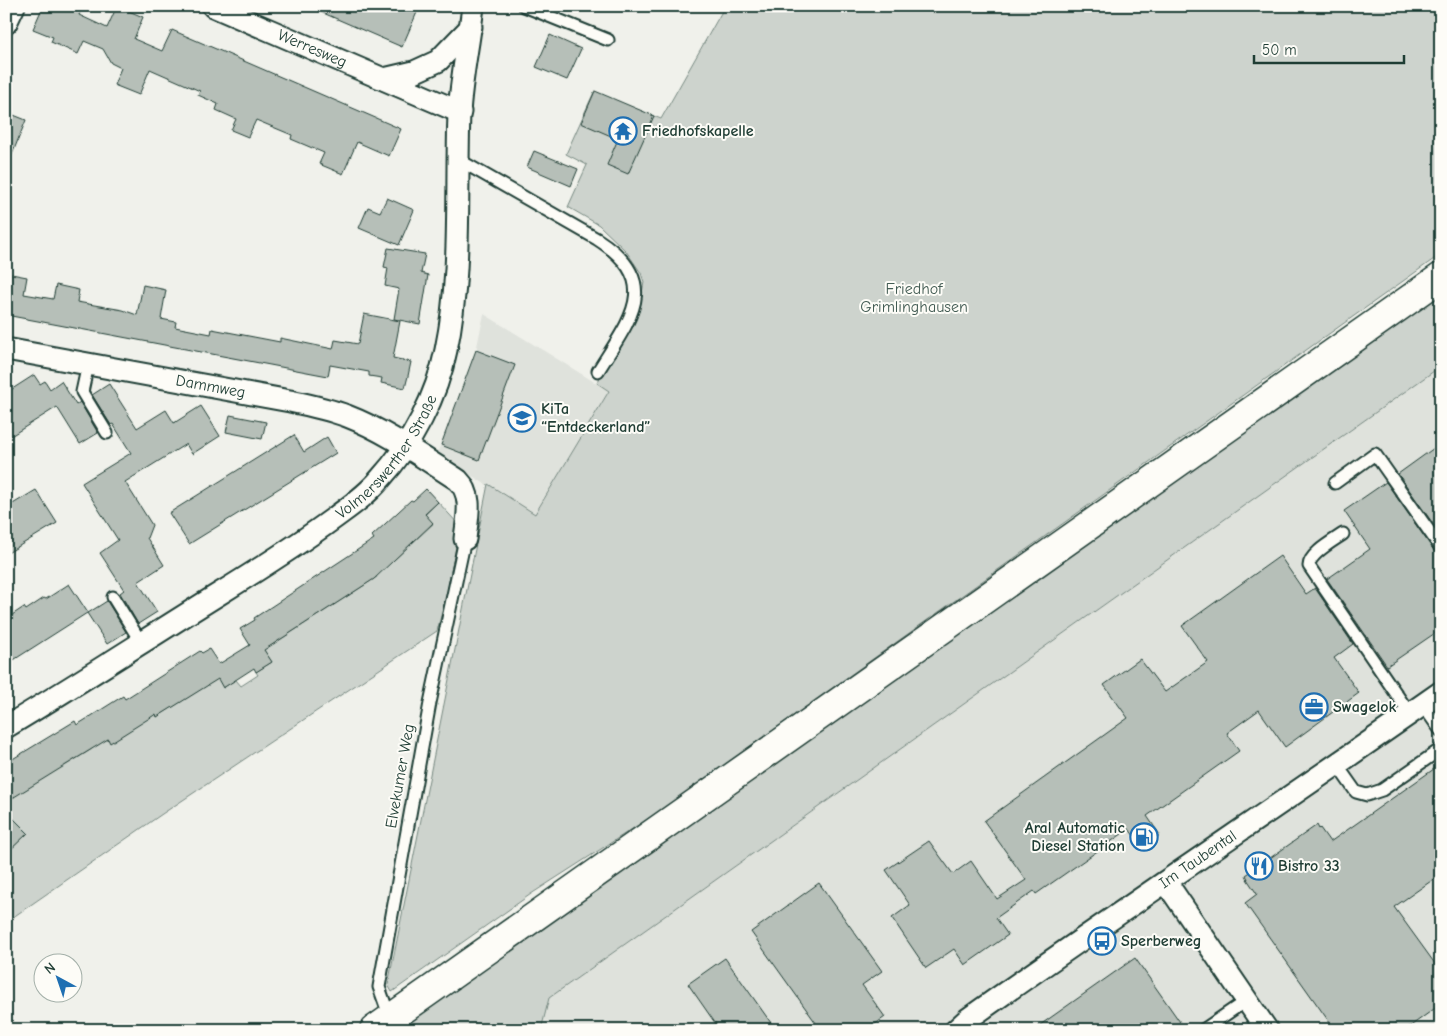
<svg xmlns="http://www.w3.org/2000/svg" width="1447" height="1036" font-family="'Comic Neue',sans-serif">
  <rect width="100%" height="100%" fill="#f0f1eb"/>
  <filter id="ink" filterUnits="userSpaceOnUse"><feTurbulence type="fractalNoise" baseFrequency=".02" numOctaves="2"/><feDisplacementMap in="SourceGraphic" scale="10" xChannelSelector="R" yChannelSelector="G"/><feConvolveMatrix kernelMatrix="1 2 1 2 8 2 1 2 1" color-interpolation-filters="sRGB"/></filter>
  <g filter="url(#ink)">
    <path fill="#dfe2dc" d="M484,314l125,77 -74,124 -98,-61 39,-103z
      M1441,366v664h-900l8,-32z"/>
    <path fill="#cdd3cd" stroke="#768880" d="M725,6h716v248l-787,561 -123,79 -139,98 -4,-7 100,-501 47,30 74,-123 -12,-8 42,-73 5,-28 -3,-9 -15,-22 -27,-26 -31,-18 19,-42 -21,-11 28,-62 67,27z
      M1441,294v72l-892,632 -8,32h-138l14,-14z
      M438,502l22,24 -13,67 -10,38 -275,183 -156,108v-68l22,-21 -22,-22v-5l5,-5 -5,-5 52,-36 5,7 29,-18 12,-16 6,9 41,-35 6,10 61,-39 6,9 12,-7 5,6 17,-11 -2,-3 16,-10 -15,-22 15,5 105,-68 -7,-11 24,-6 39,-36 -8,-9z"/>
    <path fill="#b6bfb8" stroke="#1f3d34" d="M43,6h40l-4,9 28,13 10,-22 26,11 -9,22 28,12 10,-21 229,99 -12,27 -32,-14 -14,32 -24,-10 5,-11 -33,-14 1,-4 -36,-15 -8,17 -17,-7 5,-11 -20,-9 2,-6 -20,-9 2,-4 -50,-22 -11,26 -25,-10 7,-17 -10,-5 -8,-14 -19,-8 -6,13 -27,-12 2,-5 -20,-8z
      M307,6h102l9,4 -16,37z
      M550,35l31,14 -14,31 -31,-13z
      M595,91l59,25 -26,58 -21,-9 11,-26 -37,-16z
      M6,112l20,8 -19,47h-1z
      M534,151l44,18 -7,17 -44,-19z
      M387,198l27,12 -15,35 -40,-17 9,-21 12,5z
      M388,248l37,6 -4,19 7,2 -8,49 -26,-5 5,-30 -14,-3 3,-18 -4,-1z
      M6,273l21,4 -3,17 29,5 3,-14 23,5 -2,12 46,8 14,5 6,-30 23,5 -5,29 15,3 -1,5 36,7 1,-5 68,13v-4l53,11 2,-9 23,4 6,-30 36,7 -7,37 18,4 -3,14 -3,12 -24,-5 1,-5 -13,-2v-4l-39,-7 -2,11 -322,-61z
      M476,350l39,15 -36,95 -38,-15z
      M34,375l6,9 5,-3 5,8 11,-8 15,24 4,-3 18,31 -18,11 -23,-37 -51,32v-46z
      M109,384l28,44 29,-18 8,13 27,-17 19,30 -28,18 -6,-10 -61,38 27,43 -5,13 17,27 -26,17 19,30 -19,12 -18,-31 4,-3 -24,-37 18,-13 -36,-57 49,-30 -18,-29 -2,1 -19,-30z
      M230,415l36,7 -4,17 -36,-7z
      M294,435l10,17 23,-15 9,16 -147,91 -20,-31z
      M1441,443v92l-43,-61z
      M1386,482l49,70 6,3v74l-54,37 -60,-87 43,-30 -26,-38z
      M426,489l12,13 -13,12 8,9 -59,56 -110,71 8,12 -16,10 -2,-4 -31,20 -5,-9 -61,38 -1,-3 -46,29 -2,-4 -102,63v-39l69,-42 2,4 46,-29 2,3 75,-48 2,2 7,-4 10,15 31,-19 -10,-16 15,-9 -1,-2 120,-79 -2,-3 39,-36 2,1z
      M36,490l21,33 -51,31v-46z
      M1280,556l26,38 9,-6 38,56 -19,14 25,35 -74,54 -26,-37 -32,23 12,18 -92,65 13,19 -18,12 -13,-18 -93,65 -2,-3 -38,27 12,17 -43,30 -11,-16 -28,19 -34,-50 18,-13 -24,-35 43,-29 24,33 18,-13 26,38 29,-19 -42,-59 144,-103 -24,-33 36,-26 25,33 43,-30 -26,-36z
      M69,584l19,29 19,-12 19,31 -19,12 -20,-31 -75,48 -6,-9v-33l18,-12 2,3 18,-12 2,1z
      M1441,764v110l-47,33 47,65v32l-36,26h-70l-90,-127 12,-9 -10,-15h1l-2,-4 71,-50 2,4 1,-1 10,14z
      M6,811l22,22 -22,21z
      M819,883l63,88 -20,14 23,32 -18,13h-46l-70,-98z
      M725,958l51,72h-56l-32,-46z
      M1135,958l45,64 -11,8h-136z"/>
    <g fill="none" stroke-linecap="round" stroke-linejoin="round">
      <g stroke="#1f3d34" stroke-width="15">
        <path id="service" d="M524,6l84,34
          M459,160l138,79c67,43 33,80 1,132
          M88,364l-6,28 25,41
          M1335,483l40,-29 66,94
          M1343,534c-10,7 -34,20 -34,32l101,148
          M113,597l29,47
          M1422,704l19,27
          M1337,765l19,27 11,3 15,-5 59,-41
          M390,1018l-11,-31 51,-284 35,-164
          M1203,1030l44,-30"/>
      </g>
      <g stroke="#1f3d34" stroke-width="25">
        <g id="minor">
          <path id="s1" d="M213,6l247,106"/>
          <path d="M6,23l8,-17"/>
          <path d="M384,79l30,-7 24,-11 33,-34"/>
          <path id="s2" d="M6,349l284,52c19,4 38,8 57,15 39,15 75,41 111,64 16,16 9,38 7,59"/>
          <path id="s3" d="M6,727c72,-43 142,-89 213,-133 39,-24 77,-48 114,-75 16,-12 34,-24 47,-40 32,-35 57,-83 66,-129 16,-77 10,-157 13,-236 2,-36 10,-72 14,-108"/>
          <path d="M1166,882l101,148"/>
          <path id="s4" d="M956,1030l12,-11c156,-111 316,-217 473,-327"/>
        </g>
      </g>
      <g stroke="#1f3d34" stroke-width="31">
        <path id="primary" d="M374,1030l1067,-753"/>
      </g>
      <use href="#service" stroke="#fdfcf7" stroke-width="11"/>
      <use href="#minor" stroke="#fdfcf7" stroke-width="21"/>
      <use href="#primary" stroke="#fdfcf7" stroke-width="28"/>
    </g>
  </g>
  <defs>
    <g id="temple-ring" transform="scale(1.4375)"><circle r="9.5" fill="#fdfcf7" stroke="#1f6fb2" stroke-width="1.5"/><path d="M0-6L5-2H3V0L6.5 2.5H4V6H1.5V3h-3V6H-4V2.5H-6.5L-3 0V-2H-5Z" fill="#1f6fb2"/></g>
    <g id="school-ring" transform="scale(1.4375)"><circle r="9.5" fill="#fdfcf7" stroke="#1f6fb2" stroke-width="1.5"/><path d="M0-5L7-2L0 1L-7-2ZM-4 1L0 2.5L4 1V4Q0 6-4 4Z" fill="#1f6fb2"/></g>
    <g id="office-ring" transform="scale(1.4375)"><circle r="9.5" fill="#fdfcf7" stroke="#1f6fb2" stroke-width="1.5"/><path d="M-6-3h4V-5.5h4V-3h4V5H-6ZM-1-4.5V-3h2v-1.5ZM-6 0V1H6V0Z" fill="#1f6fb2"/></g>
    <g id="fuel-ring" transform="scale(1.4375)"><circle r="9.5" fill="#fdfcf7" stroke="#1f6fb2" stroke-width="1.5"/><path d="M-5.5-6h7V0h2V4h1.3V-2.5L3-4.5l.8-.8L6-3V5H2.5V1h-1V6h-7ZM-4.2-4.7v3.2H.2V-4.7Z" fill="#1f6fb2"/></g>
    <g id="restaurant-ring" transform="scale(1.4375)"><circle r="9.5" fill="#fdfcf7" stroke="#1f6fb2" stroke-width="1.5"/><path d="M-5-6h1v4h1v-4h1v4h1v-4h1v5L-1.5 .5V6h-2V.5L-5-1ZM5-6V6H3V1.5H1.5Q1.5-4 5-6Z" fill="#1f6fb2"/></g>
    <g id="bus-ring" transform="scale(1.4375)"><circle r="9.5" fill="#fdfcf7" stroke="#1f6fb2" stroke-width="1.5"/><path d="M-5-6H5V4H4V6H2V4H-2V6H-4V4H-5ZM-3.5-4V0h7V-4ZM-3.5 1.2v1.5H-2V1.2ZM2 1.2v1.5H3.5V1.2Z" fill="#1f6fb2"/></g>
  </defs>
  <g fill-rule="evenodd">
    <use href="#temple-ring" x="623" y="131"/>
    <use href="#school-ring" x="522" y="418"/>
    <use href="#office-ring" x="1314" y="707"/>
    <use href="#fuel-ring" x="1144" y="837"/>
    <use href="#restaurant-ring" x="1259" y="866"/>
    <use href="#bus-ring" x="1102" y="941"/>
  </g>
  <g text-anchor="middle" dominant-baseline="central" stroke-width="4" stroke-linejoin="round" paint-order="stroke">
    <g font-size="16" fill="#1f3d34" stroke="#fdfcf7">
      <text stroke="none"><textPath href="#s1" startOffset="108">Werresweg</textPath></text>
      <text stroke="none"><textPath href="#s2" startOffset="208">Dammweg</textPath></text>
      <text stroke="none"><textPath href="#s3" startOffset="471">Volmerswerther Straße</textPath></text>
      <text transform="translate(400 776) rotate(-80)">Elvekumer Weg</text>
      <text stroke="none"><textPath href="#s4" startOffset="296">Im Taubental</textPath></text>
    </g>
    <g font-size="16" font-weight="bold" fill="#1f3d34" stroke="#fdfcf7" text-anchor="start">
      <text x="642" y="131">Friedhofskapelle</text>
      <text x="541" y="409">KiTa<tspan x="541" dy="18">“Entdeckerland”</tspan></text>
      <text x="1333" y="707">Swagelok</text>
      <text x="1125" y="828" text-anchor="end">Aral Automatic<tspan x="1125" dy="18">Diesel Station</tspan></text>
      <text x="1278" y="866">Bistro 33</text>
      <text x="1121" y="941">Sperberweg</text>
    </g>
    <g font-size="16" fill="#425b53" stroke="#fdfcf7">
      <text x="914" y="289">Friedhof<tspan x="914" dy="18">Grimlinghausen</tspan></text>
    </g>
  </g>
  <rect width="1447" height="1036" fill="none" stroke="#fdfcf7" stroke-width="25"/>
  <rect x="12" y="12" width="1422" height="1011" fill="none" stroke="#1f3d34" stroke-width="2" filter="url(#ink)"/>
  <g transform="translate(58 978) rotate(320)"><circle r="24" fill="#fdfcf7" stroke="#a4b0a9"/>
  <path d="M0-4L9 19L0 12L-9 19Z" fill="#1f6fb2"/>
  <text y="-8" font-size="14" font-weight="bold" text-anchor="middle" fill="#1f3d34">N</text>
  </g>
  <path d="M1254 55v8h150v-8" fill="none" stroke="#1f3d34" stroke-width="2.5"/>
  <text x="1262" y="55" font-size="15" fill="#1f3d34" stroke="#fdfcf7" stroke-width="4" paint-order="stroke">50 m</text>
</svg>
